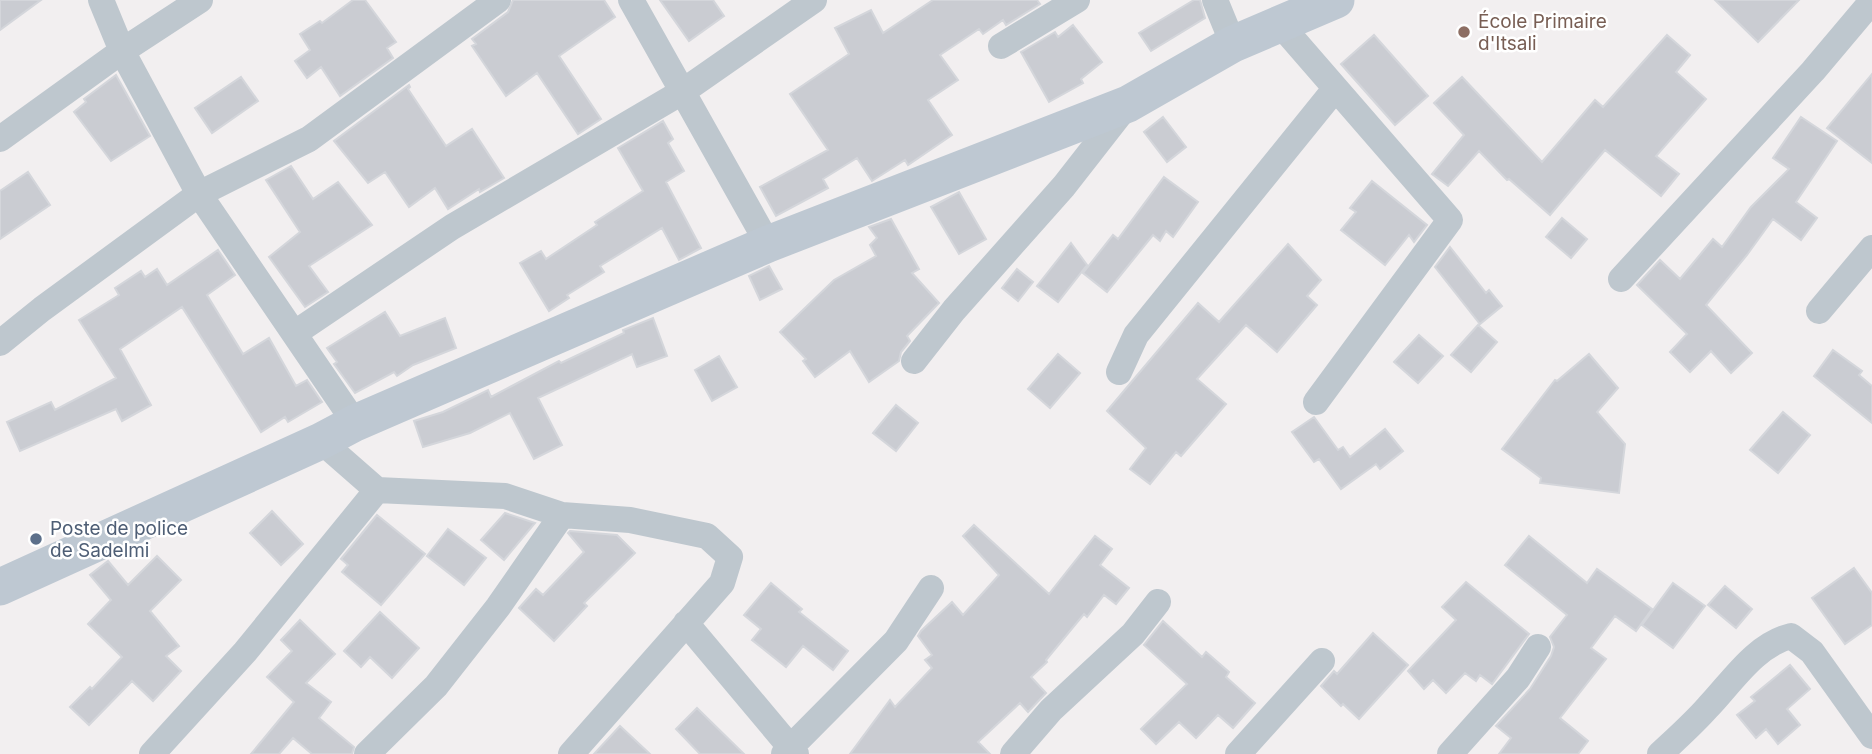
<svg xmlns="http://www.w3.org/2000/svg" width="1872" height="754" font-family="Inter,sans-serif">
  <rect width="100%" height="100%" fill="#f2eff0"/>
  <path fill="#caccd2" stroke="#d4d6db" stroke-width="2" d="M0,0h41l-41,30z
    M353,0h12l31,42 -9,6 6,10 -53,38 -19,-29 -14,11 -12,-17 15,-11 -10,-16 20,-13 2,2z
    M513,0h91l11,17 -56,39 42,63 -23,15 -41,-61 -31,23 -34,-50 4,-2 -4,-5 36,-27z
    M660,0h53l11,16 -35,25z
    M933,0h104l3,4 -34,21 -3,-5 -20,14 -4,-5 -39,26 18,25 -30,20 24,35 -44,30 -3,-5 -33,21 -15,-23 -34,21 5,9 -52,28 -16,-29 68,-37 -38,-56 59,-40 -14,-26 36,-18 12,23z
    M1194,0h6l5,18 -54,33 -12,-18z
    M1715,0h84l-41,42z
    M1073,25l29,37 -21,17 2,4 -34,19 -28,-50 34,-20 3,5z
    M1374,35l54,61 -33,29 -54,-61z
    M1667,35l23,20 -14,17 30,27 -50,57 23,18 -18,22 -56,-46 -55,65 -41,-36 -2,1 -28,-29 -31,35 -16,-12 32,-39 -30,-32 28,-26 80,85 53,-62 8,7z
    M1872,74v89l-45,-35z
    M116,75l34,61 -39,25 -37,-49 12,-10 -2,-3z
    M241,77l17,24 -46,32 -17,-25z
    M409,85l1,2 -2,2 38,57 26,-17 32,49 -24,14 -1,-3 -31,20 -13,-21 -26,19 -24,-35 -17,11 -34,-42z
    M1163,117l23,30 -19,15 -23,-30z
    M1801,117l36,24 -41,61 21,16 -16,22 -28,-21 -26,36 -41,50 46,48 -21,20 -20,-22 -21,21 -20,-20 17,-18 -50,-49 23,-25 20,19 33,-40 9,8 29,-40 38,-38 -16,-11z
    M663,121l10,18 -5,4 16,28 -18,11 35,66 -22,12 -17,-32 -62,38 4,6 -37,23 2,3 -20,13 -29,-48 21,-12 5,8 51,-34 -2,-3 48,-31 -25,-43z
    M291,166l22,33 25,-17 34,43 -63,41 19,26 -23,15 -36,-50 31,-25 -34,-52z
    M28,172l22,33 -50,34v-48z
    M1164,177l34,25 -25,35 -7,-6 -6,10 -7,-6 -46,57 -24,-19 30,-38 5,4z
    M1372,181l55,44 -13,17 -5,-7 -24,30 -44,-35 15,-18 -6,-4z
    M959,192l27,47 -27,15 -28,-47z
    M1562,218l25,21 -16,19 -25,-21z
    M891,219l28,50 -7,4 27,30 -32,33 3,5 -9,11 -2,9 -30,21 -19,-31 -35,26 -12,-16 3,-2 -26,-27 54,-52 42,-24 -6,-11 7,-7 -8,-11z
    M1071,243l16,22 -29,37 -21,-16z
    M1288,244l33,36 -14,16 10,9 -40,47 -31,-27 -49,54 29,25 -45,52 -5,-4 -26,32 -20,-15 16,-21 -39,-37 91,-108 21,19z
    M1450,247l36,46 3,-3 13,16 -22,18 -45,-57z
    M218,250l17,25 -28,20 36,59 26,-16 27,48 11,-6 15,22 -34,20 -3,-5 -24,15 -79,-125 -62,42 31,56 -29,16 -6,-12 -96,42 -13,-29 44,-20 4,8 61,-32 -37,-58 40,-25 -4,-7 26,-17 4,6 12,-8 10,16z
    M769,266l13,23 -22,11 -11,-24z
    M1017,269l16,13 -15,19 -16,-13z
    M385,312l15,24 45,-18 11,30 -43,17 -16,11 -3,-4 -39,21 -21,-29 3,-2 -10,-14z
    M653,318l14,38 -30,11 -5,-13 -94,44 24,47 -28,14 -24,-46 -40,20 -47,14 -9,-26 29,-9 45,-22 3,7 68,-36 2,2 63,-30 -1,-3z
    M1478,325l19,17 -26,30 -20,-17z
    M1419,335l24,21 -25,27 -24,-21z
    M1833,350l29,21 -3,4 13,11v37l-58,-47z
    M1058,354l22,19 -30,35 -22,-19z
    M1589,354l29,34 -21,24 28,32 -6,49 -79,-10 1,-5 -39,-29 53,-69 2,1z
    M719,356l18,31 -25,14 -17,-31z
    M896,405l22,18 -22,28 -23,-18z
    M1783,412l27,23 -32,38 -28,-23z
    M1314,417l24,33 5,-3 7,10 35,-28 18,22 -23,18 -4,-5 -35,25 -22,-30 -5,3 -22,-30z
    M272,511l31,33 -22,21 -31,-32z
    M505,513l30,10 -31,37 -23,-20z
    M377,515l48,39 -44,51 -39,-33 6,-7 -7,-6z
    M974,525l75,69 46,-58 17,13 -12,16 29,23 -13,16 -12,-9 -17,22 -3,-3 -38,46 1,2 -16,15 15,16 -18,19 -8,-9 -42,39 12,12h-140l40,-54 5,7 37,-39 -7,-8 7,-5 -14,-19 3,-5 31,-29 11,13 36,-40 -36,-39z
    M448,529l38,29 -22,27 -37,-29z
    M570,531l47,4 18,18 -51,50 3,3 -33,35 -35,-33 17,-19 7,6 41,-43 -16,-19z
    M1529,536l58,47 10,-14 55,40 -16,22 -21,-15 -24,32 15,11 -46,59 28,23 -10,13h-79l12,-16 -15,-12 34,-37 21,-33 3,-9 -4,-10 17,-22 -62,-50z
    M157,556l24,24 -31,31 29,35 -13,10 15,15 -28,30 -21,-20 -43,44 -19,-18 20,-20 2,2 30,-32 -34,-33 23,-24 -21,-25 18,-14 20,24z
    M1854,568l18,25v32l-27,19 -33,-46z
    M1466,582l63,52 -37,50 -12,-9 -4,6 -11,-8 -19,20 -13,-13 -9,9 -16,-18 48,-51 -14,-13z
    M771,583l31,26 -3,3 49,39 -15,19 -30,-24 -17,21 -34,-27 9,-11 -17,-14z
    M1673,583l32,23 -32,42 -31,-23z
    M1725,586l27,23 -16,19 -28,-23z
    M380,612l39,36 -27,30 -22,-21 -9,10 -17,-16z
    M300,620l35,34 -29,29 25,19 -12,16 35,29 -2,7h-40l-19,-16 -14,16h-28l43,-52 -27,-25 25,-26 -11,-11z
    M1163,621l39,36 4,-5 23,20 -3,5 29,26 -22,25 -15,-13 -22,23 -17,-16 -23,22 -15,-15 46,-45 -43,-39z
    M1373,633l35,32 -49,54 -16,-15 -2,2 -20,-20 13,-15 3,3z
    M1790,665l20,24 -23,20 13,16 -22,19 -12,-15 -10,9 -19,-23 18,-14 -4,-4z
    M697,708l47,46h-44l-24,-25z
    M620,726l30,28h-56z"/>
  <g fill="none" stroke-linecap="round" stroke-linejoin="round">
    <path stroke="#bec7ce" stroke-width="26" d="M101,0l21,51 77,143 156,229
      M631,0l137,244
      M1215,0l18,44
      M1279,23l171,197 -134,182
      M1001,46l76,-46
      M0,139l122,-88 78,-51
      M1621,279l192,-208 59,-70
      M1819,311l53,-63
      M295,333l157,-106 230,-135 132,-92
      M0,343l42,-34 157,-115 110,-55 189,-139
      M914,361l40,-51 110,-124 64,-82
      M1119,372l17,-37 199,-246
      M321,441l56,49 128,6 57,19 68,5 77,16 23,21 -8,26 -151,171
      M686,623l110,131
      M152,754l93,-102 132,-162
      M367,754l69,-68 62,-79 64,-92
      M784,754l112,-113 35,-53
      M1013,754l38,-44 82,-76 25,-32
      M1238,754l84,-93
      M1450,754l68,-76 20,-31
      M1660,754c16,-15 33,-30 48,-47 24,-25 47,-62 83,-71l21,16 60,84"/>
    <path stroke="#bec8d2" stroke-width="37" d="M0,587l321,-146 34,-18 413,-179 360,-140 105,-60 103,-44"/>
  </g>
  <circle fill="#8d6e63" stroke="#fff" stroke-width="2.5" cx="1464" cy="32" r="7"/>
  <circle fill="#5c6f8a" stroke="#fff" stroke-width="2.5" cx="36" cy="539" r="7"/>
  <g text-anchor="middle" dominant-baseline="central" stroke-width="5" stroke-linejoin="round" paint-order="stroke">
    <g font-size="19" fill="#785e54" stroke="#fff" text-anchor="start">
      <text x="1478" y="21">École Primaire<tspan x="1478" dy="22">d'Itsali</tspan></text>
    </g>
    <g font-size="19" fill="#4e5e75" stroke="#fff" text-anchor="start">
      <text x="50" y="528">Poste de police<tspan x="50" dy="22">de Sadelmi</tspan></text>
    </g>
  </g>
</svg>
